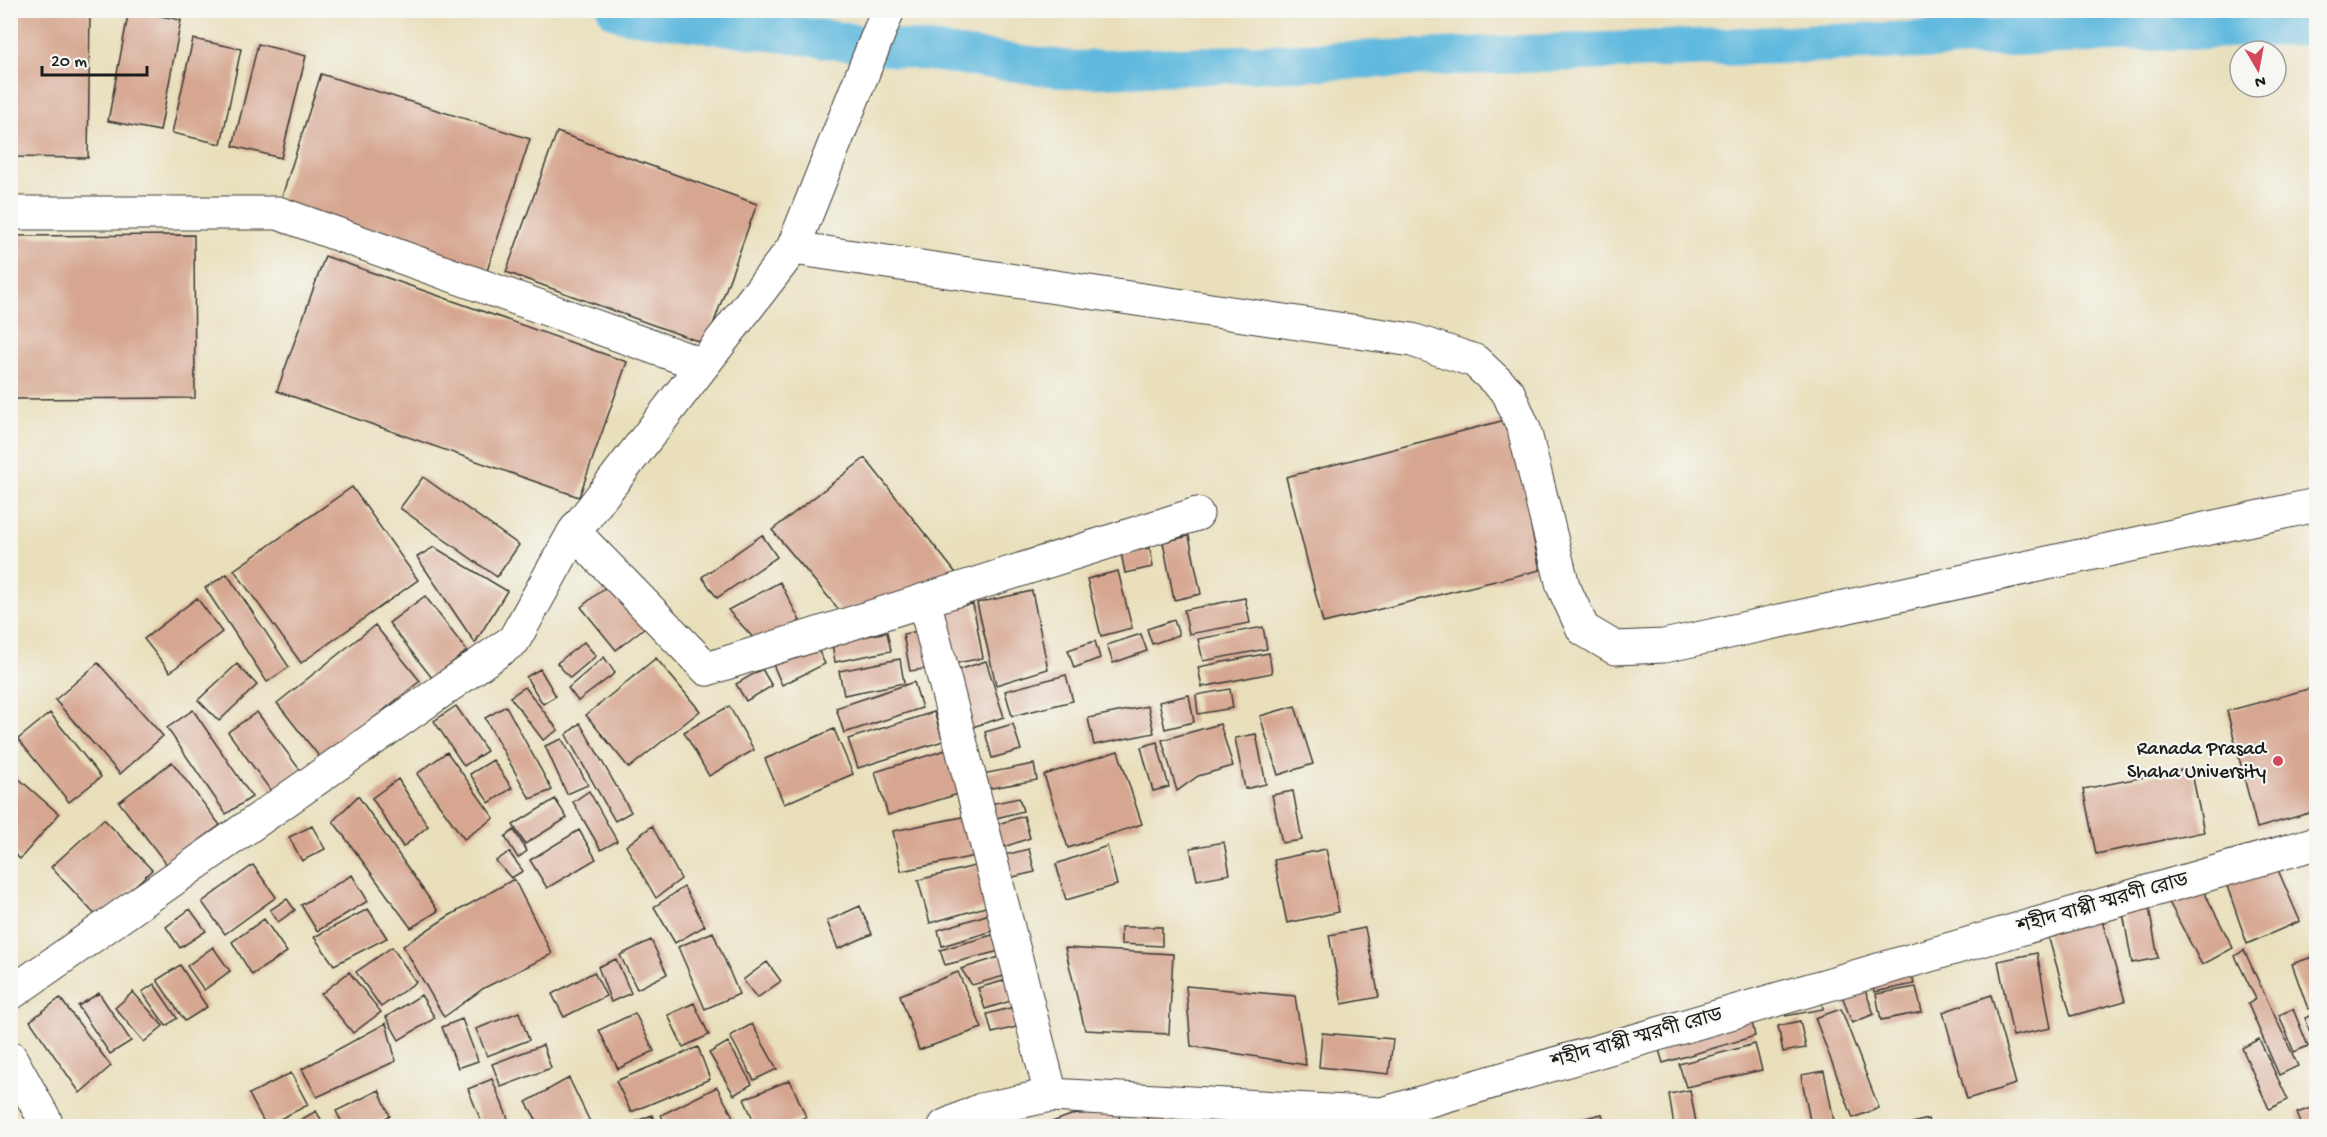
<svg xmlns="http://www.w3.org/2000/svg" width="2327" height="1137" font-family="'Gochi Hand','Noto Sans Bengali',sans-serif">
  <rect width="100%" height="100%" fill="#f6f6f2"/>
  <filter id="ink" filterUnits="userSpaceOnUse"><feTurbulence type="fractalNoise" baseFrequency=".0167" numOctaves="2"/><feDisplacementMap in="SourceGraphic" scale="12" xChannelSelector="R" yChannelSelector="G"/><feConvolveMatrix kernelMatrix="1 2 1 2 8 2 1 2 1" color-interpolation-filters="sRGB"/></filter>
  <filter id="wash" filterUnits="userSpaceOnUse"><feTurbulence type="fractalNoise" baseFrequency=".008" numOctaves="4" result="noise"/><feDisplacementMap in="SourceGraphic" scale="24" xChannelSelector="R" yChannelSelector="G"/><feGaussianBlur stdDeviation="1.35" result="paint"/><feColorMatrix in="noise" values="0 0 0 0 0 0 0 0 0 0 0 0 0 0 0 0 0 1.4 0 .05"/><feComposite in="paint" operator="in"/></filter>
  <g filter="url(#wash)">
    <rect width="100%" height="100%" fill="#e9dfbb"/>
    <g fill="none" stroke-linecap="round" stroke-linejoin="round">
      <path stroke="#60b9de" stroke-width="38" d="M616,10l11,4 445,56 1244,-44"/>
    </g>
    <g id="blocks">
      <path fill="#d6a690" d="M10,10h80l-2,148 -78,-1z
        M129,10l52,10 -21,111 -52,-10z
        M193,39l48,10 -20,95 -49,-11z
        M258,44l48,12 -25,102 -48,-12z
        M321,74l209,65 -43,132 -208,-65z
        M557,132l200,72 -51,140 -200,-72z
        M194,235l1,163 -185,1v-163z
        M325,256l302,106 -48,135 -302,-106z
        M1509,419l31,151 -217,53 -37,-146z
        M865,458l94,119 -113,41 -74,-88z
        M423,477l96,68 -22,32 -97,-69z
        M352,487l66,93 -117,83 -67,-93z
        M762,535l15,22 -60,41 -15,-21z
        M1189,536l12,58 -27,6 -11,-58z
        M434,547l73,44 -32,52 -58,-86z
        M1150,548l3,19 -28,6 -4,-20z
        M1118,571l14,57 -31,8 -14,-57z
        M227,574l62,93 -22,15 -62,-94z
        M780,582l20,39 -42,22 -30,-33z
        M608,585l36,43 -28,22 -35,-43z
        M1032,591l16,78 -52,16 -19,-82z
        M425,596l42,55 -35,27 -43,-55z
        M197,598l25,34 -52,40 -26,-33z
        M1245,598l5,25 -61,11 -5,-24z
        M973,604l10,54 -31,6 -10,-55z
        M1174,620l5,15 -27,9 -5,-15z
        M375,625l45,56 -98,79 -45,-57z
        M1263,627l4,22 -64,12 -5,-22z
        M924,630l7,38 -21,3 -7,-37z
        M887,632l4,19 -56,11 -3,-19z
        M1141,634l6,17 -34,12 -6,-18z
        M814,641l11,23 -43,21 -10,-23z
        M1095,641l5,17 -26,10 -6,-18z
        M584,642l12,14 -26,22 -13,-15z
        M1269,653l3,20 -70,14 -4,-20z
        M604,657l11,16 -37,28 -10,-13z
        M656,658l44,53 -71,57 -43,-53z
        M900,659l4,24 -60,12 -5,-24z
        M986,661l18,56 -38,12 -18,-56z
        M98,663l65,73 -43,38 -65,-74z
        M237,664l20,21 -38,36 -21,-21z
        M540,669l16,27 -13,8 -17,-27z
        M762,669l10,17 -26,15 -10,-17z
        M1066,675l7,26 -61,15 -7,-25z
        M914,682l8,26 -78,25 -8,-25z
        M525,687l33,43 -15,10 -33,-43z
        M2316,687v124l-59,17 -30,-117z
        M1230,689l3,19 -35,6 -2,-19z
        M1189,695l5,27 -29,7 -6,-27z
        M456,706l31,45 -23,15 -30,-45z
        M506,706l46,84 -22,9 -45,-81z
        M729,706l25,44 -45,26 -25,-44z
        M1148,706l6,27 -60,12 -6,-27z
        M1295,706l18,58 -35,11 -18,-59z
        M193,710l59,87 -26,17 -59,-86z
        M257,712l43,58 -29,21 -43,-59z
        M934,712l9,29 -85,27 -10,-29z
        M50,713l51,64 -32,25 -51,-63z
        M580,723l51,89 -16,9 -49,-86z
        M1013,724l8,26 -29,8 -7,-26z
        M1220,724l13,42 -35,10 -21,15 -15,-51z
        M834,729l19,45 -69,30 -19,-45z
        M1256,734l10,50 -21,5 -10,-51z
        M562,739l26,46 -21,9 -22,-48z
        M1157,742l12,45 -16,4 -12,-44z
        M949,749l13,44 -74,22 -13,-43z
        M1118,751l24,73 -74,24 -24,-73z
        M447,752l47,66 -30,21 -47,-65z
        M493,760l19,28 -23,15 -19,-29z
        M172,762l48,63 -53,40 -48,-63z
        M1034,764l3,16 -51,9 -4,-15z
        M2191,768l13,64 -108,22 -13,-65z
        M10,771l49,43 -39,45 -10,-9z
        M398,779l30,47 -25,21 -31,-49z
        M589,791l28,50 -16,9 -28,-48z
        M1293,791l9,49 -20,3 -10,-48z
        M358,796l80,115 -27,17 -78,-107z
        M1019,798l4,13 -34,9 -4,-15z
        M555,799l12,19 -42,26 -12,-19z
        M977,814l8,40 -84,17 -8,-40z
        M1024,816l6,22 -35,12 -7,-23z
        M104,819l48,51 -53,49 -48,-52z
        M312,826l13,23 -23,12 -13,-24z
        M652,826l29,53 -25,19 -30,-52z
        M514,830l13,21 -9,7 -13,-21z
        M579,830l17,29 -49,29 -17,-28z
        M1224,842l6,32 -33,6 -7,-32z
        M1107,846l10,39 -51,15 -10,-36z
        M1029,849l6,23 -31,7 -7,-22z
        M1326,849l13,63 -52,11 -13,-63z
        M509,852l14,19 -12,7 -15,-17z
        M987,863l9,41 -66,19 -12,-43z
        M2275,863l25,58 -53,23 -22,-64z
        M253,865l23,32 -51,37 -23,-32z
        M352,875l16,26 -51,30 -16,-26z
        M514,879l38,75 -68,34 -40,29 -41,-71 44,-29z
        M2200,884l33,64 -31,17 -34,-65z
        M684,887l21,39 -30,17 -21,-36z
        M287,899l8,11 -17,12 -8,-12z
        M860,906l12,28 -34,15 -11,-28z
        M2149,908l9,50 -26,5 -9,-50z
        M190,909l16,22 -26,17 -14,-21z
        M368,909l19,29 -53,27 -20,-28z
        M2099,910l26,91 -54,15 -26,-91z
        M996,912l7,16 -61,18 -4,-16z
        M264,919l23,33 -35,23 -20,-33z
        M1121,927h41v19l-41,-2z
        M1365,928l14,69 -37,7 -13,-69z
        M713,932l26,62 -34,15 -27,-62z
        M996,934l7,16 -58,15 -5,-15z
        M651,940l16,34 -30,15 -17,-34z
        M213,947l17,24 -26,19 -17,-24z
        M392,947l24,35 -35,25 -25,-35z
        M1065,948l108,6 -4,80 -84,-4z
        M2244,950l54,116 -19,9 -31,-71 8,-5 -21,-43z
        M2037,953l14,75 -38,8 -15,-75z
        M1009,954l6,19 -43,12 -11,-16z
        M2312,957l4,13v36l-8,3 -16,-45z
        M616,959l15,34 -20,9 -13,-35z
        M767,962l14,19 -24,17 -14,-18z
        M180,965l27,42 -22,14 -28,-41z
        M1910,968l4,16 -40,8 -3,-16z
        M349,972l32,40 -28,21 -32,-39z
        M594,972l12,24 -42,21 -12,-23z
        M958,972l24,56 -63,22 -19,-55z
        M1014,978l6,20 -35,11 -7,-21z
        M1862,982l12,32 -22,9 -12,-33z
        M154,984l23,34 -11,8 -24,-34z
        M1186,986l109,10 11,69 -115,-19z
        M1916,987l6,25 -41,8 -5,-26z
        M133,992l30,34 -19,16 -29,-34z
        M99,993l32,48 -21,13 -32,-48z
        M421,995l14,23 -36,22 -13,-23z
        M1991,995l25,89 -49,15 -24,-87z
        M1821,996l2,13 -37,7 -3,-13z
        M60,998l51,68 -31,27 -50,-72z
        M694,1003l15,32 -26,12 -15,-32z
        M1022,1005l6,19 -36,9 -5,-19z
        M1841,1009l38,99 -26,10 -38,-100z
        M2293,1009l15,37 -14,6 -15,-37z
        M519,1012l10,28 -42,16 -11,-27z
        M635,1013l19,38 -36,18 -19,-39z
        M1750,1013l5,23 -92,27 -7,-23z
        M2316,1014v33l-11,-29z
        M462,1019l16,42 -20,7 -16,-41z
        M1800,1021l6,27 -23,4 -5,-26z
        M386,1023l10,38 -79,36 -15,-28z
        M752,1024l25,45 -23,11 -24,-44z
        M1322,1033l71,6 -4,35 -70,-7z
        M2259,1039l29,61 -19,9 -27,-61z
        M728,1042l24,42 -18,11 -25,-42z
        M1755,1044l7,26 -76,17 -7,-23z
        M543,1045l8,23 -50,19 -9,-23z
        M698,1047l12,32 -79,33 -15,-31z
        M1824,1071l11,55h-24l-10,-51z
        M291,1073l17,32 -42,21 -17,-32z
        M569,1078l23,48h-52l-14,-24z
        M492,1079l19,47h-28l-15,-37z
        M790,1080l16,37 -23,9h-27l-12,-27z
        M717,1087l21,39h-71l-6,-11z
        M379,1090l11,26 -23,10h-23l-8,-15z
        M1690,1090l6,32 -22,4 -5,-32z
        M2316,1106v20h-14l-5,-13z
        M1181,1108l3,18h-36l-2,-13z
        M1118,1110l3,16h-80l30,-11z
        M316,1111l9,15h-35z
        M1215,1111l4,15h-31l-2,-8z
        M1224,1112l54,5 2,9h-52z
        M1602,1114l3,12h-53z
        M652,1115l4,11h-32z
        M1928,1119l2,7h-29z"/>
    </g>
  </g>
  <g filter="url(#ink)">
    <use href="#blocks" fill-opacity="0" stroke="#3b3934" stroke-width="1.5"/>
    <g fill="none" stroke-linecap="round" stroke-linejoin="round">
      <g stroke="#3b3934" stroke-width="35">
        <path id="minor" d="M10,213h268l425,152
          M793,248l619,92 63,21 33,31 16,37 39,157 20,43 32,19 49,-2 652,-141
          M574,532l133,137 490,-155
          M924,600l127,495
          M10,994l504,-354 60,-108 219,-284 95,-238
          M10,1057l35,63v6
          M945,1126l36,-16 70,-15 331,19 934,-271"/>
      </g>
      <use href="#minor" stroke="#fff" stroke-width="33"/>
    </g>
  </g>
  <circle fill="#d1495b" stroke="#f6f6f2" stroke-width="2" cx="2278" cy="761" r="6"/>
  <g text-anchor="middle" dominant-baseline="central" stroke-width="4.5" stroke-linejoin="round" paint-order="stroke">
    <g font-size="20" fill="#1c1c1c" stroke="#f6f6f2" text-anchor="end">
      <text x="2266" y="750">Ranada Prasad<tspan x="2266" dy="23">Shaha University</tspan></text>
    </g>
    <g font-size="20" fill="#1c1c1c" stroke="#f6f6f2">
      <text transform="translate(2103 905) rotate(-16)">শহীদ বাপ্পী স্মরণী রোড</text>
      <text transform="translate(1637 1040) rotate(-16)">শহীদ বাপ্পী স্মরণী রোড</text>
    </g>
  </g>
  <rect width="2327" height="1137" fill="none" stroke="#f6f6f2" stroke-width="36"/>
  <g transform="translate(2258 69) rotate(170)"><circle r="28" fill="#f6f6f2" stroke="#9f9f9c" stroke-width="1.5"/>
  <path d="M0-4.5L10 22L0 15L-10 22Z" fill="#d1495b"/>
  <text y="-9" font-size="16" font-weight="bold" text-anchor="middle" fill="#1c1c1c">N</text>
  </g>
  <path d="M42 66v9h105v-9" fill="none" stroke="#1c1c1c" stroke-width="3"/>
  <text x="51" y="66" font-size="18" fill="#1c1c1c" stroke="#f6f6f2" stroke-width="4.5" paint-order="stroke">20 m</text>
</svg>
